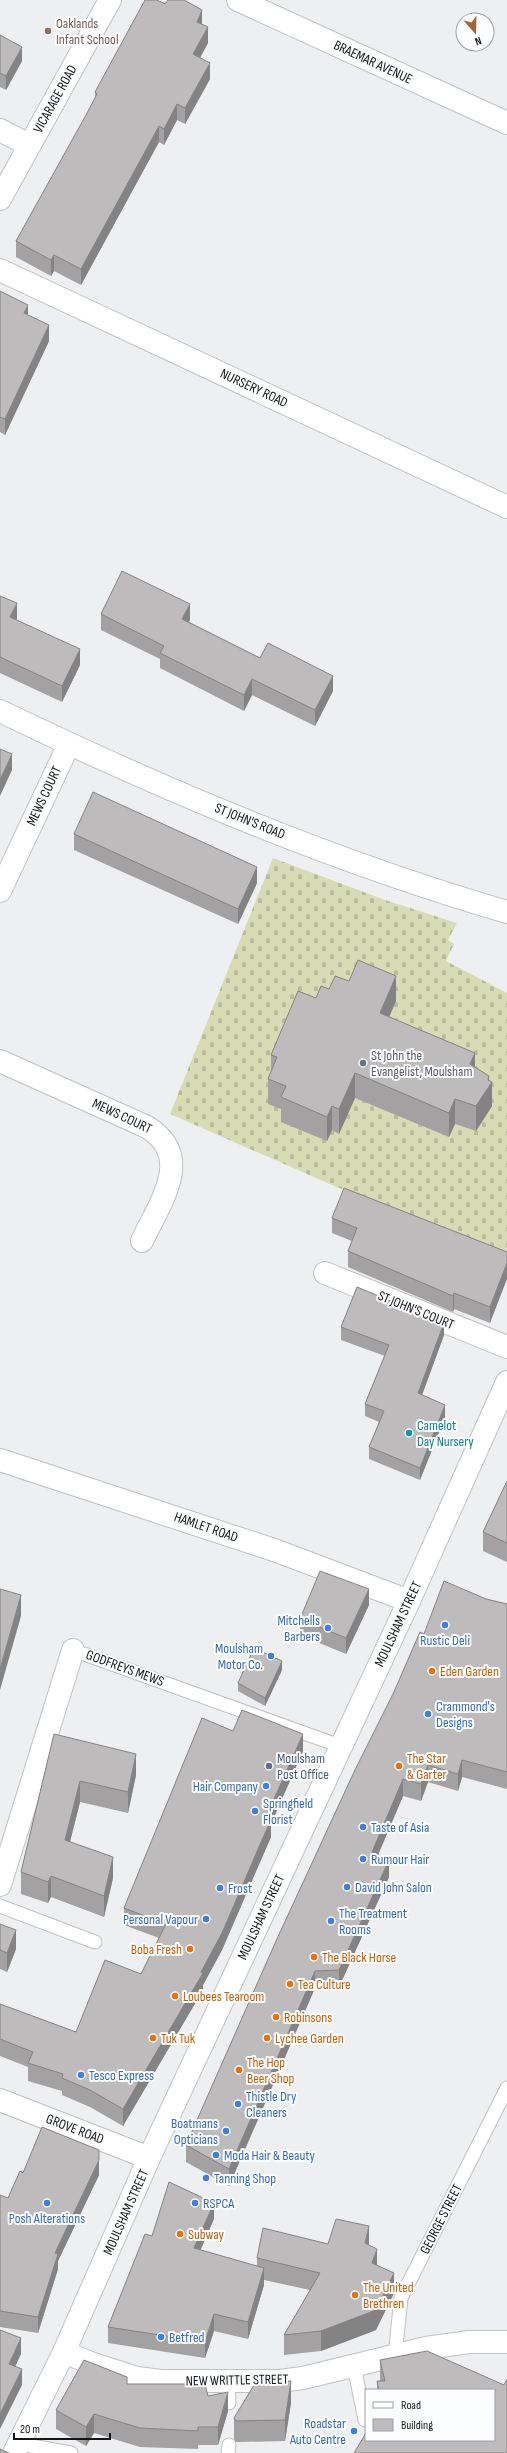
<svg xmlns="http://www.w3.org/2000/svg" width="507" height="2453" font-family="'Sofia Sans Condensed',sans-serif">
  <defs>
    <pattern id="cemetery-stones" width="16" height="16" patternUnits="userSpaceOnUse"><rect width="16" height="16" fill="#d8dcb5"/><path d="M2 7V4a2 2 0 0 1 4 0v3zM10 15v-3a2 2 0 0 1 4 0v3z" fill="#b8bc9b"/></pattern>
  </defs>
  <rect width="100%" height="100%" fill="#eeeff1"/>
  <path fill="url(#cemetery-stones)" d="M273,858l112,42 72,23 -9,17 6,4 -8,17 61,32v265l-175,-73 -162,-71z"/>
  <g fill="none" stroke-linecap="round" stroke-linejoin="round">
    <g stroke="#c0c1c2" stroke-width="15">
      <path id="lane" d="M73,1650l267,96
        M0,1906l95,36
        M395,2356l6,-58 106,-210
        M354,2366l11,54
        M228,2382l1,21
        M20,2444l51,9
        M228,2453l1,-8"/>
    </g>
    <g stroke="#c0c1c2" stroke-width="24">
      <path id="street" d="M238,0l269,123
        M0,130l29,15
        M0,199l110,-199
        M0,270l507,237
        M0,711c164,79 332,150 507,201
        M0,891l69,-147
        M0,1061l147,66c48,30 13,75 -5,114
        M325,1273l182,74
        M0,1460l277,91 132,50
        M0,1885l73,-235
        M0,2100l149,58
        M64,2352l29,12 44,14 24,3h118l24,-3 123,-30 43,-6h38"/>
    </g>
    <g stroke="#c0c1c2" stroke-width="24">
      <path id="secondary" d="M14,2453l50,-101 85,-194 260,-557 98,-219"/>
    </g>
    <use href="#lane" stroke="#fff" stroke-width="13"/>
    <use href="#street" stroke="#fff" stroke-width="22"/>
    <use href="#secondary" stroke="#fff" stroke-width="22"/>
  </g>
  <path fill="#a3a1a1" d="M202,25l6,18 -8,15 10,21 -25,45 -8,-4 -13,25 -5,-3 -78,143 -27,-14 -3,5 -35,-19v-16l79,-142v-7z
    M0,35l22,26 -16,29 -6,-3z
    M0,291l28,24 21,26 -44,94 -5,-3z
    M0,596l17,24 63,45 -18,37 -62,-29z
    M101,614l89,6 -1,2 71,36 73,33 -18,35 -63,-31 -8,16 -84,-43v-9l-59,-29z
    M74,834l183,49 -19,41 -164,-74z
    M329,989l67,12 -7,16 86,50 14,13 3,26 -16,25 -21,-7 -6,13 -94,-39 -16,36 -7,-4 -5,11 -46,-19v-13l-13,-5v-25l3,-8v-16l45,-57z
    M332,1218l175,34 -17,71 -36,-14 -1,3 -105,-45v-16l4,-10 -20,-8z
    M341,1327l103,8 -22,60 23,22 -25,63 -51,-21v-12l10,-25 -14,-6v-12l20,-48 -44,-16z
    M507,1481v81l-24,-11v-19z
    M486,1599l21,5v185l-45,-12 -4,14 -30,-9 -7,19 -18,-5 -25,59 11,22 -50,110 -24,1 -86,198 -43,-24v-17l238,-511z
    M369,1605l-23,49 -46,-19v-16z
    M282,1670l-17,36 -27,-15v-8z
    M233,1731l70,20 -32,73v13l-9,20 -40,93 -19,35v5l-80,136 -33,-19 -28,-12v-4l-34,-10v-14l-28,-11v-52l76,28 65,-58 18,-36 -35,-13v-17z
    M54,1734l82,41 -8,38 -48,-11 -10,40 43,36 -9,39 -53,-20 -3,6 -27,-9v-22z
    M0,1924l16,25 -9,23 -7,-3z
    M23,2173l76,2 -41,86v8l-20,64 -38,-6v-132l8,3z
    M214,2219l-14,31 57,16v-8l71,-14 41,1 8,21 17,27 -18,37 -55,21 -37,4v-20l26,-45 -46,-10v5l-16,54 -34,-8 -9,27 -97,-15v-16l44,-91z
    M380,2360l124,25 3,68 -13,-63h-117v-9h3z
    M127,2384l81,12 20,15 -10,34h-20v4l-58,-2 -46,-14 -8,13 -30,-17v-19z
    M291,2403l-6,38 -49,1 -2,-3v-21z"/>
  <path fill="#848383" d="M202,10v16l-5,-4z
    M208,27v16l-15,27v-16z
    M22,47v14l-16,29v-14z
    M210,63v16l-25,45v-16z
    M177,104v16l-13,25v-16z
    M159,126v16l-78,143v-16z
    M54,255v16l-3,5v-16z
    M28,305v16l-4,-8z
    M49,325v16l-44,94v-16z
    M17,603v16l-7,13v-15z
    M190,604v16l-8,15v-16z
    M80,649v16l-18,37v-16z
    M333,676v15l-18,35v-16z
    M252,679v16l-8,16v-16z
    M12,754v16l-12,26v-16z
    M257,867v16l-19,41v-15z
    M396,976v25l-16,37v-25z
    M475,1053v24l-5,-13z
    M355,1073v25l-16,36v-25z
    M489,1076v10l3,-4v24l-16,25v-25z
    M455,1099v25l-6,13v-24z
    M332,1106v24l-5,11v-24z
    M507,1263v16l-17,44v-16z
    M454,1293v16l-1,3v-16z
    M444,1323v12l-26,71v-13z
    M445,1405v12l-25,63v-12z
    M369,1589v16l-23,49v-16z
    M21,1595v21l-21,74v-21z
    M282,1661v9l-17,36v-8z
    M303,1734v17l-32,73v13l-49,113 -19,35v5l-80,136v-17l78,-137 65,-155z
    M136,1754v21l-8,38v-21z
    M462,1760v17l-4,14v-17z
    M428,1765v17l-7,19v-17z
    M403,1779v17l-31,73v-17z
    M80,1781v21l-15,59v-21z
    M113,1857v21l-9,39v-21z
    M389,1860v17l-50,110v-17z
    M51,1876v21l-3,6v-21z
    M16,1930v19l-9,23v-19z
    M315,1971v17l-86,198v-17z
    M99,2160v15l-41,86v8l-20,64v-16l17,-64z
    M214,2203v16l-20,46v-17z
    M369,2226v20l-4,-3z
    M377,2249v20l-5,-6z
    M264,2268v17l-16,54v-17z
    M394,2273v20l-18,37 -55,21v-20z
    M214,2314v17l-9,27v-16z
    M21,2338v16l-12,26v-16z
    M22,2369v16l-22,44v-15z
    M291,2381v22l-6,38v-21z
    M228,2392v19l-10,34v-18z
    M94,2414v19l-8,13v-19z"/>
  <path fill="#bdbbbb" stroke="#848383" d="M145,0h12l8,4 3,-4h16l18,10 -5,12 11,5 -15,27 17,9 -25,45 -8,-4 -13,25 -5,-3 -78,143 -27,-14 -3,5 -35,-19 70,-126 11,-21 -2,-2z
    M0,35l22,12 -16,29 -6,-3z
    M0,291l28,14 -4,8 25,12 -44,94 -5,-2z
    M122,571l68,33 -8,15 78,39 8,-15 65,33 -18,34 -63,-31 -8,16 -84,-42 4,-7 -63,-32z
    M0,596l17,7 -7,14 70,32 -18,37 -62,-29z
    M0,749l12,5 -12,26z
    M93,792l164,75 -19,42 -164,-75z
    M358,960l38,16 -16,37 95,40 -5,11 19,12 -1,4 4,2 -16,24 -21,-7 -6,14 -94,-40 -16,36 -7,-3 -5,11 -46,-20 5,-11 -18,-7 9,-22 -6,-2 27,-64 18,7 5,-12 8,3 6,-13 14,5z
    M344,1188l163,64v11l-17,44 -36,-14 -1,3 -105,-45 9,-23 -25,-10z
    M357,1287l87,36 -26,70 27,12 -25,63 -51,-21 15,-36 -19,-7 24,-59 -48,-18z
    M507,1481v62l-24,-11z
    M320,1571l49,18 -23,49 -46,-19z
    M444,1581l42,18 21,5v168l-45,-12 -4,14 -30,-9 -7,19 -18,-5 -31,73 17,8 -50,110 -24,1 -86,198 -43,-24 90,-204 78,-169 39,-78 27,-62 4,2z
    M0,1589l21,6 -21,74z
    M254,1648l28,13 -17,37 -27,-15z
    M242,1710l61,24 -37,83 5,3 -9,20 -40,93 -21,39 2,1 -80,136 -33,-19 -28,-12 1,-4 -35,-11 5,-11 -33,-13v-35l76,28 29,-72 36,14 25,-50 -42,-16 78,-190 31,13z
    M54,1734l82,20 -8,38 -48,-11 -15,59 48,17 -9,39 -53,-20 -3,6 -27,-10z
    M0,1924l16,6 -9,23 -7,-3z
    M42,2127l57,23v10l-44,93 3,1 -20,63 -38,-6v-116l8,3 12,-27 3,2z
    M169,2182l45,21 -20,45 70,20 -16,54 -34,-8 -9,28 -97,-15 37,-93 7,2z
    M336,2219l33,7 -4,17 12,6 -5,14 22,10 -18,37 -55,21 -37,4 36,-62 -63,-15 6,-30 65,16z
    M0,2330l21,8 -12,26 13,5 -22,45z
    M427,2351l77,34 3,-6v74h-153l12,-20v7h128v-50h-115l-2,-9h8l-5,-21z
    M84,2360l43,17v7h78l3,12 20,-4 -10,35h-20v4l-58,-3 -46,-14 -8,13 -30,-17z
    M270,2381h21l-6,39 -49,1 -2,-3 20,-33z
    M0,2449l9,4h-9z"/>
  <circle fill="#8d6e63" stroke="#fcfdfe" stroke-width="1.5" cx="48" cy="31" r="4"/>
  <circle fill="#6b7280" stroke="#fcfdfe" stroke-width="1.5" cx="363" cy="1063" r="4"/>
  <circle fill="#0f9aa8" stroke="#fcfdfe" stroke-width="1.5" cx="409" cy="1433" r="4"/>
  <g fill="#3f7fe0" stroke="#fcfdfe" stroke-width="1.5">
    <circle cx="445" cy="1625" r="4"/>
    <circle cx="328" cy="1628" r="4"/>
    <circle cx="271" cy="1656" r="4"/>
    <circle cx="428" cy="1714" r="4"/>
    <circle cx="266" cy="1786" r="4"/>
    <circle cx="255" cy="1811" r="4"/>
    <circle cx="363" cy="1827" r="4"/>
    <circle cx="363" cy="1859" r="4"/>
    <circle cx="347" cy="1887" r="4"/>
    <circle cx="220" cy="1888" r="4"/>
    <circle cx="206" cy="1919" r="4"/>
    <circle cx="331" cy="1921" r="4"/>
    <circle cx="81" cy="2075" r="4"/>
    <circle cx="238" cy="2104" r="4"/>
    <circle cx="226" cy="2131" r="4"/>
    <circle cx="216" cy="2155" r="4"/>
    <circle cx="206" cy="2178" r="4"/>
    <circle cx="47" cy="2203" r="4"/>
    <circle cx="195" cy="2203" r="4"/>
    <circle cx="161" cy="2337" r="4"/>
    <circle cx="354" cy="2431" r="4"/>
  </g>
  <g fill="#e8710a" stroke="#fcfdfe" stroke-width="1.5">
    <circle cx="432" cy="1671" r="4"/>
    <circle cx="399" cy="1766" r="4"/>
    <circle cx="190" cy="1949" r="4"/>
    <circle cx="314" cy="1957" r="4"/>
    <circle cx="290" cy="1984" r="4"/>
    <circle cx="175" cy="1996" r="4"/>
    <circle cx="276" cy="2017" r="4"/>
    <circle cx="153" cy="2038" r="4"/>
    <circle cx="267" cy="2038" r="4"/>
    <circle cx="239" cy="2070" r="4"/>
    <circle cx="180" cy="2234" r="4"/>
    <circle cx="355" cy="2295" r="4"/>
  </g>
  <circle fill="#5c6f8a" stroke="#fcfdfe" stroke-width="1.5" cx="269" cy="1766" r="4"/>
  <g text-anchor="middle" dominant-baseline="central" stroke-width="4" stroke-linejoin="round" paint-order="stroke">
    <g font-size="14" fill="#785e54" stroke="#fcfdfe" text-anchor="start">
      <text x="56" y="23">Oaklands<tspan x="56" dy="16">Infant School</tspan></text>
    </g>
    <g font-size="14" fill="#151516" stroke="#fcfdfe">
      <text transform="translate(373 62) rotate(25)">BRAEMAR AVENUE</text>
      <text transform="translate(55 99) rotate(-61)">VICARAGE ROAD</text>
      <text transform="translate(254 388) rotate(25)">NURSERY ROAD</text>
      <text transform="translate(44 796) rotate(-65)">MEWS COURT</text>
      <text transform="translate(250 821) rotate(22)">ST JOHN'S ROAD</text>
      <text transform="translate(122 1116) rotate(25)">MEWS COURT</text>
      <text transform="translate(416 1310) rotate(22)">ST JOHN'S COURT</text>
      <text transform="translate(206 1527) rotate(19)">HAMLET ROAD</text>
      <text transform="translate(398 1624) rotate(-65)">MOULSHAM STREET</text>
      <text transform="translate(125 1668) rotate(20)">GODFREYS MEWS</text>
      <text transform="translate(261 1917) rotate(-65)">MOULSHAM STREET</text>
      <text transform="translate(75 2129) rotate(21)">GROVE ROAD</text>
      <text transform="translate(126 2212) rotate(-66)">MOULSHAM STREET</text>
      <text transform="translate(441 2219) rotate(-63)">GEORGE STREET</text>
      <text transform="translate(237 2380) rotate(-1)">NEW WRITTLE STREET</text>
    </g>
    <g font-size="14" fill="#5b616d" stroke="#fcfdfe" text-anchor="start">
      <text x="371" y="1055">St John the<tspan x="371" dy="16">Evangelist, Moulsham</tspan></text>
    </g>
    <g font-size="14" fill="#0d838f" stroke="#fcfdfe" text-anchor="start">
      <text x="417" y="1425">Camelot<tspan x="417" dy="16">Day Nursery</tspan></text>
    </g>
    <g font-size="14" fill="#366cbe" stroke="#fcfdfe" text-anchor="start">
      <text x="320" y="1620" text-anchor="end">Mitchells<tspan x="320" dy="16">Barbers</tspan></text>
      <text x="445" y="1640" text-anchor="middle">Rustic Deli</text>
      <text x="263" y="1648" text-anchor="end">Moulsham<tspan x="263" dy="16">Motor Co.</tspan></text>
      <text x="436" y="1706">Crammond's<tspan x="436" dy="16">Designs</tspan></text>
      <text x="258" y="1786" text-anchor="end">Hair Company</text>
      <text x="263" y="1803">Springfield<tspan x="263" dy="16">Florist</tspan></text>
      <text x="371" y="1827">Taste of Asia</text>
      <text x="371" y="1859">Rumour Hair</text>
      <text x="355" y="1887">David John Salon</text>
      <text x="228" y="1888">Frost</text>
      <text x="339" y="1913">The Treatment<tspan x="339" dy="16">Rooms</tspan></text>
      <text x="198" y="1919" text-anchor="end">Personal Vapour</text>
      <text x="89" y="2075">Tesco Express</text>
      <text x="246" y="2096">Thistle Dry<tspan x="246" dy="16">Cleaners</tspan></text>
      <text x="218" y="2123" text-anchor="end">Boatmans<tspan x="218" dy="16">Opticians</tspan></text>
      <text x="224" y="2155">Moda Hair &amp; Beauty</text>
      <text x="214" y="2178">Tanning Shop</text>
      <text x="203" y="2203">RSPCA</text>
      <text x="47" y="2218" text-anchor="middle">Posh Alterations</text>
      <text x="169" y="2337">Betfred</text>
      <text x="346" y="2423" text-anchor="end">Roadstar<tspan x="346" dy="16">Auto Centre</tspan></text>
    </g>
    <g font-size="14" fill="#c56008" stroke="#fcfdfe" text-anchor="start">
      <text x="440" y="1671">Eden Garden</text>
      <text x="407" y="1758">The Star<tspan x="407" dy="16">&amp; Garter</tspan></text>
      <text x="182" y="1949" text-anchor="end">Boba Fresh</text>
      <text x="322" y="1957">The Black Horse</text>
      <text x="298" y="1984">Tea Culture</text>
      <text x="183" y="1996">Loubees Tearoom</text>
      <text x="284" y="2017">Robinsons</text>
      <text x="161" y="2038">Tuk Tuk</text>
      <text x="275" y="2038">Lychee Garden</text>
      <text x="247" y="2062">The Hop<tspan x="247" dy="16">Beer Shop</tspan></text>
      <text x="188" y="2234">Subway</text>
      <text x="363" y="2287">The United<tspan x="363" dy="16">Brethren</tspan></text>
    </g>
    <g font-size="14" fill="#4e5e75" stroke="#fcfdfe" text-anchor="start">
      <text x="277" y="1758">Moulsham<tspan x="277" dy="16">Post Office</tspan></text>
    </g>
  </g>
  <rect x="365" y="2389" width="130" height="52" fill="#fcfdfe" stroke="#a0a0a1"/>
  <rect x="373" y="2402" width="20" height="6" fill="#ffffff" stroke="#a0a0a1"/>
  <text x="401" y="2409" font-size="12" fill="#151516">Road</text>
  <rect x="373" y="2419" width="20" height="12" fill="#bdbbbb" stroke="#a0a0a1"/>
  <text x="401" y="2429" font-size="12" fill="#151516">Building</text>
  <g transform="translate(475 32) rotate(160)"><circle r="19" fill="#fcfdfe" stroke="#a0a0a1"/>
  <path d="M0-3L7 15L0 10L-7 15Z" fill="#a76433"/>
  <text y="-6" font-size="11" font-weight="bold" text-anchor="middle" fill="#151516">N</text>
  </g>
  <path d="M14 2433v6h96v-6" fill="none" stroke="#151516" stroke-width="2"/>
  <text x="20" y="2433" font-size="12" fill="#151516" stroke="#fcfdfe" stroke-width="3" paint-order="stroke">20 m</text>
</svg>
